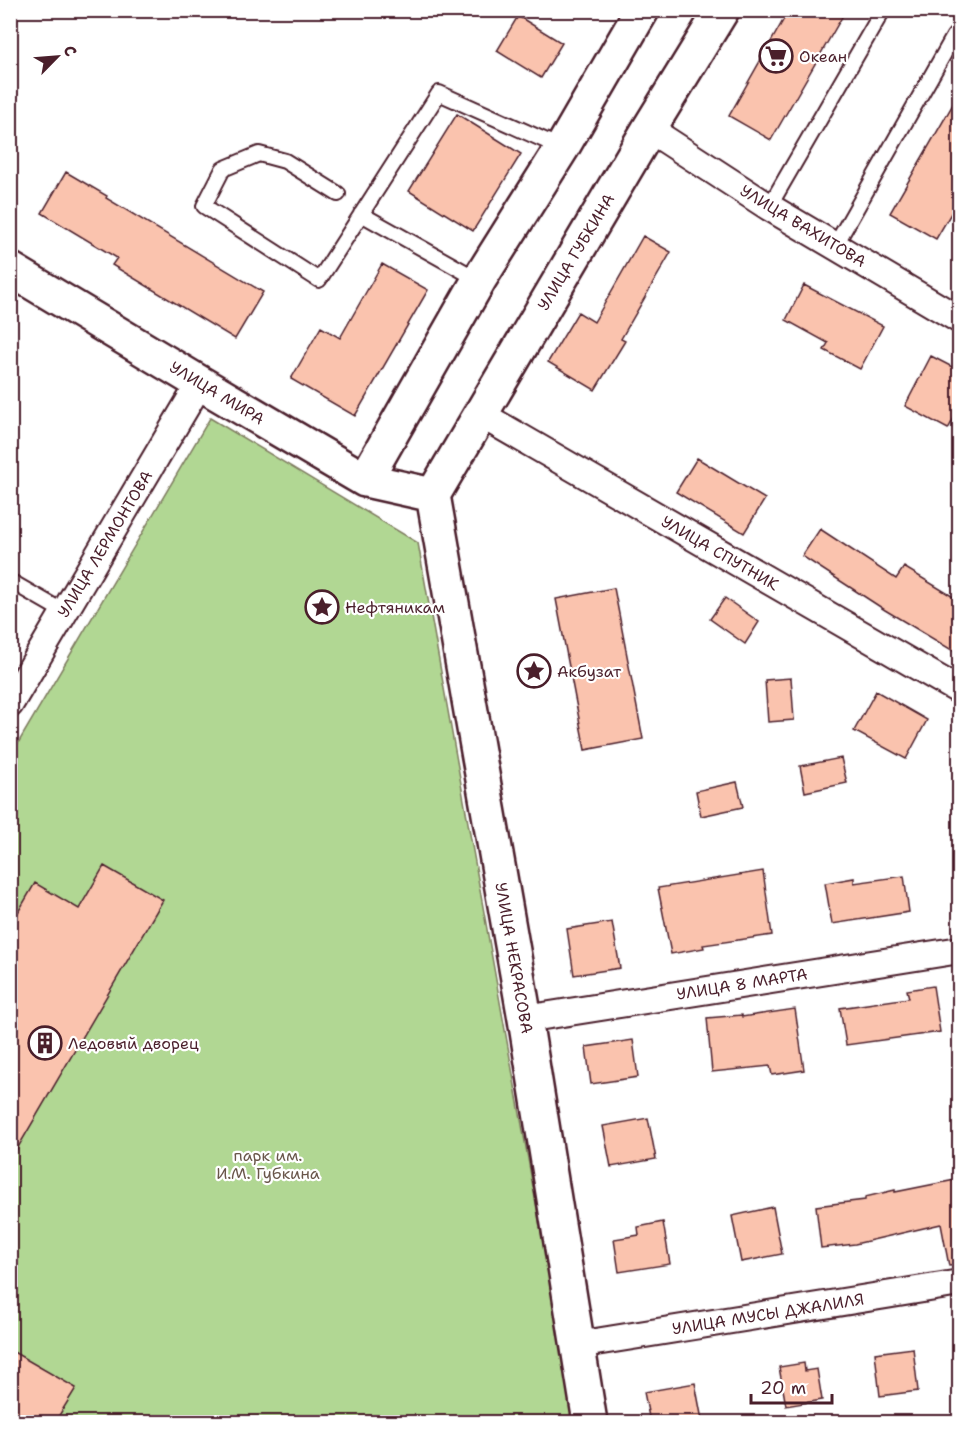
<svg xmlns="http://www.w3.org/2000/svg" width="970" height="1433" font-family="'Shantell Sans',sans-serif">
  <rect width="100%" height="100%" fill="#fff"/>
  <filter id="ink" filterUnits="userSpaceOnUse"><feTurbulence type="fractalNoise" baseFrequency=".0167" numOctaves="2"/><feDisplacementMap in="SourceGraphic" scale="12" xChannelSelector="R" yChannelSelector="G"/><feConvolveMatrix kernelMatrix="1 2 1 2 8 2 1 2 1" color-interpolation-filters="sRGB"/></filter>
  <g filter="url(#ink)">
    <path fill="#b1d793" stroke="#7e7b5f" stroke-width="1.5" d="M210,418l208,125 157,879h-564v-667z"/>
    <path fill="#fac3ae" stroke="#4a1f2b" stroke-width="1.5" d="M789,10h57l-75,130 -42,-24z
      M518,16l44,27 -21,35 -44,-27z
      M960,92v106l-24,41 -46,-26z
      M457,114l64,40 -48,77 -64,-40z
      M66,172l41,24 -1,2 157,94 -28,47 -123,-74 5,-7 -75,-45z
      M643,236l28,16 -50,87 4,2 -30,49 -47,-28 30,-50 16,10z
      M382,264l46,26 -73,126 -64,-37 30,-52 19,11z
      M804,285l79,41 -23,43 -36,-19 4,-7 -42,-23z
      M931,356l29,15v36l-12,22 -43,-23z
      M697,458l68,41 -21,34 -68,-41z
      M820,529l76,50 8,-12 56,34v54l-75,-45 -83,-54z
      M614,588l29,151 -58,11 -29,-151z
      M725,598l34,24 -14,22 -35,-25z
      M791,678l3,42 -26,2 -3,-42z
      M876,691l51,29 -21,39 -52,-28z
      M841,758l6,25 -42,9 -5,-26z
      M737,782l6,25 -42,9 -5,-25z
      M104,866l59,34 -153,261v-235l25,-43 44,26z
      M763,871l9,64 -69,10 1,3 -33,6 -13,-66z
      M904,876l5,36 -77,12 -7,-41 29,-5v5z
      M612,922l8,46 -46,7 -7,-46z
      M933,986l7,46 -94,13 -6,-37 69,-10 -2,-8z
      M795,1009l9,61 -32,5 -2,-9 -58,6 -5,-54 35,-3v2z
      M633,1040l5,37 -47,7 -5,-37z
      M648,1118l8,41 -45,8 -8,-41z
      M960,1179v86l-11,1 -8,-42 -86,20 -34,4 -5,-42 49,-6v-3l30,-7v2z
      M773,1207l9,47 -41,8 -9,-46z
      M663,1222l7,42 -51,8 -5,-33 25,-4 -1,-8z
      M913,1348l5,43 -38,5 -5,-43z
      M10,1350l66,38 -21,34h-45z
      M804,1363l1,8 12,-2 5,31 -36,6 -7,-39z
      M695,1383l7,37 -13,2h-39l-6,-30z"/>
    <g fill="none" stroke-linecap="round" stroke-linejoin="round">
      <g stroke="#4a1f2b" stroke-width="18">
        <path id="lane" d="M338,194l-53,-33 -26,-7 -36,15 -19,37 115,74 120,-187 123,55
          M769,207l114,-197
          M361,214l118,66
          M835,246l119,-210
          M10,581l54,31"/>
      </g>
      <g stroke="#4a1f2b" stroke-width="30">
        <path id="street" d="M649,129l120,78 191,113
          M480,414l480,277
          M10,704l190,-321
          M525,1019l435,-69
          M577,1345l383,-62"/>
      </g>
      <g stroke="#4a1f2b" stroke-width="38">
        <path id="secondary" d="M10,269l190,114 165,97 68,15
          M365,480l114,-200 83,-132 80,-138
          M433,495l92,524 65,403
          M433,495l216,-366 73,-119"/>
      </g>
      <use href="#lane" stroke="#fff" stroke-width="14"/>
      <use href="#street" stroke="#fff" stroke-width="26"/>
      <use href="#secondary" stroke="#fff" stroke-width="33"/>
    </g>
  </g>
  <defs>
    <g id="supermarket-ring" transform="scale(1.725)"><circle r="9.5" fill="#fff" stroke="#4a1f2b" stroke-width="1.5"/><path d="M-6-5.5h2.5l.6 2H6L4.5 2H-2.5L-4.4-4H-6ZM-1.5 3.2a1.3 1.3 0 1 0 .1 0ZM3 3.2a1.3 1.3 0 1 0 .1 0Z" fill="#4a1f2b"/></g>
    <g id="sight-ring" transform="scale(1.725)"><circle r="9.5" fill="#fff" stroke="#4a1f2b" stroke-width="1.5"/><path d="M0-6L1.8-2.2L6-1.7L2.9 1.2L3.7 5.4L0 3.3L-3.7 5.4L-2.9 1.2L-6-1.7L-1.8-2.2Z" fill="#4a1f2b"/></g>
    <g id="building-ring" transform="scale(1.725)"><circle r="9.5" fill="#fff" stroke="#4a1f2b" stroke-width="1.5"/><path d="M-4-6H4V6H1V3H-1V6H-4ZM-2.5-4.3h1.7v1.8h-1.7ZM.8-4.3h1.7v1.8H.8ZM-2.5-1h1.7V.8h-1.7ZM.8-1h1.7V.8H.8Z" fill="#4a1f2b"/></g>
  </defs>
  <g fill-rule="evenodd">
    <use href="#supermarket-ring" x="776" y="56"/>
    <use href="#sight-ring" x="322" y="607"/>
    <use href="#sight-ring" x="534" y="671"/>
    <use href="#building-ring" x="45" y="1043"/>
  </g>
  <g text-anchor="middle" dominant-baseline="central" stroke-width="4.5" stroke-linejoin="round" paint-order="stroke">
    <g font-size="16" fill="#4a1f2b" stroke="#fff" text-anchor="start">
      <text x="799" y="56">Океан</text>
      <text x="345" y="607">Нефтяникам</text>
      <text x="557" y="671">Акбузат</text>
      <text x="68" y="1043">Ледовый дворец</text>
    </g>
    <g font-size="16" fill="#4a1f2b" stroke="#fff">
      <text transform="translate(803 226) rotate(31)">УЛИЦА ВАХИТОВА</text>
      <text transform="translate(576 252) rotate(-59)">УЛИЦА ГУБКИНА</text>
      <text transform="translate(217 393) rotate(31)">УЛИЦА МИРА</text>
      <text transform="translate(105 544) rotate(-59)">УЛИЦА ЛЕРМОНТОВА</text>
      <text transform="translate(720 553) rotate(30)">УЛИЦА СПУТНИК</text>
      <text transform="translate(514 958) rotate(80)">УЛИЦА НЕКРАСОВА</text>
      <text transform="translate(742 984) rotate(-9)">УЛИЦА 8 МАРТА</text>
      <text transform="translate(768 1314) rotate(-9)">УЛИЦА МУСЫ ДЖАЛИЛЯ</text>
    </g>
    <g font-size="16" fill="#69564a" stroke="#fff">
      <text x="268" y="1155">парк им.<tspan x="268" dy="18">И.М. Губкина</tspan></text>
    </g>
  </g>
  <rect width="970" height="1433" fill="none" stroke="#fff" stroke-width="36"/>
  <rect x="18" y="18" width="934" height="1397" fill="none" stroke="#4a1f2b" stroke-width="2" filter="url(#ink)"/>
  <g transform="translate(57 57) rotate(65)" stroke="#ffffff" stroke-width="4.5" paint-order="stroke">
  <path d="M0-4.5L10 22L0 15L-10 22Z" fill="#4a1f2b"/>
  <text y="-9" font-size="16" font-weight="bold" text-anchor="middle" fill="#4a1f2b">С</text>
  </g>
  <path d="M751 1394v9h81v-9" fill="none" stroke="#4a1f2b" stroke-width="3"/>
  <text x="760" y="1394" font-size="18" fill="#4a1f2b" stroke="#ffffff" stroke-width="4.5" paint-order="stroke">20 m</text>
</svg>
